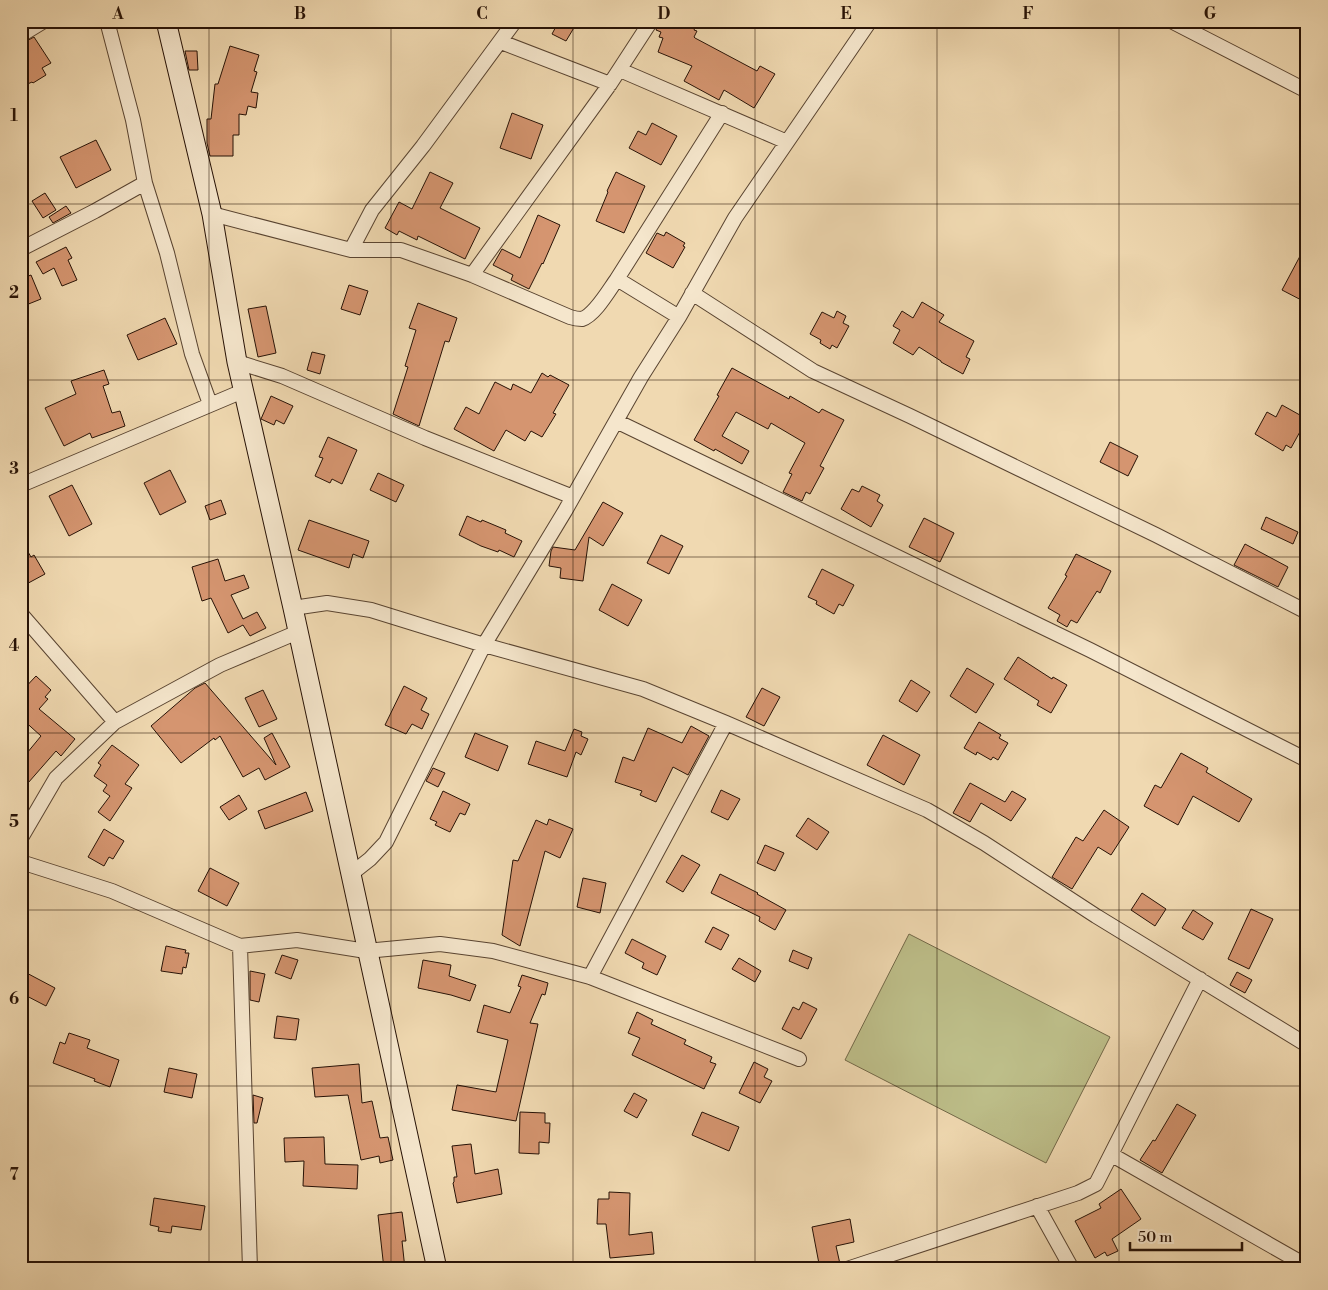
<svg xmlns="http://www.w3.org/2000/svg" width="1328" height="1290" font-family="'Libre Bodoni',serif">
  <rect width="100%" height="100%" fill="#f0d9b1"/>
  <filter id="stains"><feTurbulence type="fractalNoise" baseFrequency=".004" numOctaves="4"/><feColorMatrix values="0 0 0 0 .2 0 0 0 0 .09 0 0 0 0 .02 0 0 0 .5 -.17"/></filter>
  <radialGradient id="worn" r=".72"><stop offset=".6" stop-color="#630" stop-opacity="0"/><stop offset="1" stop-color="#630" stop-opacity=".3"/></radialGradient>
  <path fill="#bdbe89" stroke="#726848" d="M909,934l201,103 -64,126 -201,-103z"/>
  <path fill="#d59570" stroke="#271206" d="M559,21h19l-12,20 -14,-7z
    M660,21h38l-4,9 3,1 -3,6 1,1 62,33 3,-5 15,8 -21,34 -30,-18 -5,10 -35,-19 8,-15 -34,-14 5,-14 -4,-1 2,-5 -5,-2z
    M34,37l17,26 -9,5 4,7 -13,8 -1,-1 -11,5v-43z
    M230,46l29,9 -5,16 3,1 -6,20 7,1 -2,15 -8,-2 -2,9 -7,-1v21h-6v21h-23l-3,-13v-24h4l4,-35h3z
    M185,51h12l1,19h-9z
    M512,113l31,12 -12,34 -31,-11z
    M652,123l25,13 -16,29 -32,-17 9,-17 8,4z
    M96,140l15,30 -35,18 -16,-31z
    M430,172l23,11 -13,25 40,20 -15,31 -47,-23 -1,4 -18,-9 -2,4 -12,-7 14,-26 13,7z
    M616,172l29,14 -21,47 -28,-12 12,-29 -1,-1z
    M45,193l11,17 -13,8 -11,-17z
    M66,206l5,7 -18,10 -4,-6z
    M538,215l22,10 -17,39 -1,-1 -13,26 -18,-9 2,-5 -20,-10 9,-16 18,9z
    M666,232l19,11 -2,3 2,1 -12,21 -27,-15 11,-20 7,3z
    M1307,243v60l-25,-13z
    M66,247l6,11 -4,2 9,20 -15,6 -8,-18 -11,6 -7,-12z
    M31,275l10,24 -20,8v-28z
    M349,285l19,6 -8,24 -19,-6z
    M922,302l22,13 -5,7 35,19 -8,16 4,2 -7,15 -22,-12v-1l-22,-14 -6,8 -20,-12 7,-13 -7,-4 9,-15 11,7z
    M418,303l39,15 -8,24 -4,-1 -26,85 -26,-12 15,-47 -3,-1 11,-36 -7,-2z
    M266,306l10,47 -18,4 -10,-48z
    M837,311l9,5 -3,7 6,3 -12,22 -5,-3 -2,4 -10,-6 1,-3 -11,-6 12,-22 12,6z
    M165,318l12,26 -39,16 -11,-25z
    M312,352l13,3 -5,19 -13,-4z
    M732,368l57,31 1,-3 29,17 3,-4 22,11 -24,46 4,2 -14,26 -4,-2 -4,9 -19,-9 9,-18 -3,-1 16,-30 -34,-20 -3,6 -32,-17 -14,24 27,15 -7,13 -27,-15 -1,2 -20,-11 25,-44 -2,-1z
    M104,370l5,14 -6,2 9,27 8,-2 5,15 -33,12 -2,-5 -26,13 -19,-38 31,-14 -5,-13z
    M542,373l6,4 2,-2 19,10 -16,28 3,1 -14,23 -11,-6 -6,10 -19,-11 -12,21 -40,-22 12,-22 13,7 16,-32 16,8 2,-6 18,9z
    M271,396l22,10 -9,18 -8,-4 -2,5 -13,-6z
    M1282,405l25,14 -16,29 -5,-3 -3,6 -28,-17 12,-22 9,5z
    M328,437l29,13 -15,34 -10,-5 -2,4 -15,-7 8,-18 -4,-1z
    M1110,442l28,14 -10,20 -28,-14z
    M170,470l16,32 -26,13 -16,-32z
    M378,473l26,12 -8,17 -26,-12z
    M72,485l20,39 -23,12 -20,-40z
    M862,486l18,9 -3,6 6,4 -12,22 -30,-18 11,-20 7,3z
    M221,500l5,14 -16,6 -5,-14z
    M603,502l20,11 -20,33 -14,-9 -6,44 -23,-3 1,-10 -12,-2 2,-15 2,-4 22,3z
    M467,516l14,6 1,-2 24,10 -1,3 17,8 -8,16 -15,-7 -1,2 -17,-6 -22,-11z
    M1266,517l32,15 -5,12 -32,-15z
    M924,518l30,15 -14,29 -31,-15z
    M309,520l60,21 -6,17 -10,-4 -4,14 -51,-18z
    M661,535l22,11 -14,28 -22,-11z
    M21,540l10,17 3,-2 11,19 -24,13z
    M1245,544l43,23 -10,20 -44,-22z
    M1076,554l35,17 -11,22 -3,-2 -20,32 -6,-3 -4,7 -10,-6 3,-6 -12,-7 19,-32 -2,-1z
    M218,559l7,22 19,-6 5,13 -18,7 12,24 14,-7 9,16 -16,8 -7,-11 -15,8 -17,-35 -9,3 -10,-34z
    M822,569l32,16 -11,21 -4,-2 -5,10 -18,-10 1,-3 -9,-4z
    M612,584l30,16 -14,26 -29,-16z
    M1018,657l34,22 1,-2 14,8 -16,28 -14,-8 2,-4 -35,-22z
    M967,668l27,16 -18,29 -26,-17z
    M36,676l15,14 -6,7 3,2 -9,10 36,30 -14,17 -5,-5 -35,40v-42l6,4 14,-17 -20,-18v-26z
    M911,680l19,12 -13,20 -18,-11z
    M205,683l71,82 -12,-27 8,-5 18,34 -25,13 -6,-12 -16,9 -23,-41 -5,4 -1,-2 -33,25 -30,-37 44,-38z
    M404,686l23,12 -6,12 8,4 -7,15 -10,-5 -6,10 -21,-9z
    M762,688l18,9 -16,29 -18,-9z
    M263,690l14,29 -18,8 -14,-29z
    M979,722l22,13 -2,3 9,5 -10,17 -5,-3 -2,3 -14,-8 -1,3 -12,-7z
    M691,726l18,10 -21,39 -15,-8 -17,35 -16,-7 2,-4 -27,-9 8,-25 11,4 14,-33 34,15z
    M574,729l8,3 -1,4 7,3 -7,16 -5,-3 -9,25 -39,-13 8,-23 29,10z
    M475,733l33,13 -10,25 -33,-14z
    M883,735l37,20 -16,30 -37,-20z
    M112,745l27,20 -14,19 7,4 -22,33 -12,-9 12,-16 -7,-5 4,-6 -13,-9 7,-11 -3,-2z
    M1181,753l27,15 -2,4 46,27 -13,23 -46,-26 -15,29 -34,-19 11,-21 6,3z
    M433,768l12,5 -7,14 -12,-6z
    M970,783l35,19 7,-11 14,8 -15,22 -30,-18 -11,19 -17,-9z
    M721,790l19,9 -12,21 -17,-8z
    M443,791l27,13 -5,11 -5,-2 -10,19 -15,-7 2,-3 -7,-3z
    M306,792l7,19 -48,18 -7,-18z
    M239,795l8,14 -18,11 -9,-13z
    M1104,810l25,17 -18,28 -13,-8 -26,42 -20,-12 24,-40 7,4z
    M808,818l21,14 -12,18 -21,-14z
    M549,819l24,10 -13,29 -15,-7 -25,95 -18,-11 11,-75 5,1 18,-41 11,5z
    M104,829l20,12 -11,18 -4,-2 -5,9 -16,-9z
    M765,845l19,8 -9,18 -18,-8z
    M682,855l18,10 -17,27 -17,-10z
    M210,868l29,15 -12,23 -29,-15z
    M720,874l38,19 -1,1 29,16 -11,20 -16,-9 1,-4 -49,-24z
    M583,878l23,5 -6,30 -23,-6z
    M1142,893l24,16 -11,17 -24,-16z
    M1251,909l22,10 -24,50 -21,-10z
    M1193,910l20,13 -10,17 -21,-12z
    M713,927l16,8 -8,15 -16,-8z
    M632,939l34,17 -9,19 -15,-7 2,-5 -19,-10z
    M166,946l20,4 -1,3h4l-3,15 -3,-1 -1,7 -21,-3z
    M793,950l19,8 -4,11 -19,-8z
    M282,955l16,5 -7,19 -16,-6z
    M739,958l22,13 -6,11 -23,-13z
    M423,960l28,5 -2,11 27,9 -6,16 -19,-6 -33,-7z
    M21,970l34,18 -9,18 -25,-13z
    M250,971l15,3 -6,28 -9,-2z
    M1237,972l15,8 -7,13 -15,-8z
    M522,975l26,8 -3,12 -3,-1 -12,29 8,1 -22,97 -64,-11 5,-25 39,7 12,-52 -31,-8 7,-27 26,8 11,-26 -3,-1z
    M803,1002l14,7 -16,30 -19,-10 11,-22 6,3z
    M637,1012l16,8 -2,4 35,16 -2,4 28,13 -2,5 6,2 -12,25 -72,-34 8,-17 -12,-5z
    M277,1016l22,3 -3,21 -22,-2z
    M69,1033l21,7 -3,8 32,12 -9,27 -16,-6 1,-2 -42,-16 7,-21 5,2z
    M754,1062l14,7 -4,8 8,4 -12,22 -21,-10z
    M359,1064l3,39 10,-2 8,37 8,-1 5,23 -13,3 -1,-7 -18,4 -13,-65 -33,2 -3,-29z
    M169,1068l28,6 -5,24 -28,-6z
    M634,1093l13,7 -10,18 -13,-7z
    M253,1095l10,3 -6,25h-3z
    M1177,1104l19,11 -34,58 -22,-13 13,-20 2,1z
    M520,1112l25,1v10h5l-1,20 -10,-1v12l-20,-1z
    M702,1112l37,15 -10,24 -37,-16z
    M324,1137l1,27 33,1 -1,24 -54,-3 1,-25 -19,1 -1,-24z
    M471,1144l4,30 23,-5 4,25 -45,9 -4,-20 1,-1v-5h3l-5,-31z
    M1121,1189l20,30 -29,20 6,12 -11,5 -2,-4 -10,6 -20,-37 26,-13 -2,-4z
    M609,1192l21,1 -1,42 23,-3 2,22 -44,4 -4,-34h-9l1,-25h11z
    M154,1198l51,8 -4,24 -29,-4 -1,7 -13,-2 1,-4 -9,-2z
    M402,1212l4,29h-4l3,28h-21l-6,-54z
    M850,1219l4,23 -18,4 4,18 -2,5h-18l-8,-42z"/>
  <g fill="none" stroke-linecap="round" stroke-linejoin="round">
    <g stroke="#594431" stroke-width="16">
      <path id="street" d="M107,21l26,99 12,63 22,70 25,101 18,50
        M1171,21l136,70
        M21,35l23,-14
        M501,42l109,42
        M620,70l167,72
        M212,214l139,36h50l71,25 98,42c3,1 8,2 12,2 13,-4 27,-29 35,-40l62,38
        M21,249l74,-38 50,-28
        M351,250l21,-40 51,-64 92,-125
        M472,275l138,-191 41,-63
        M617,279l105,-166
        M692,293l121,78 97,45 246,119 151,77
        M237,362l45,14 143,62 148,59
        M616,421l474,229 217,110
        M21,485l222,-94
        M293,608l34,-5 44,7 113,35 159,44 83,34 201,87 57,33 112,73 211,129
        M21,614l94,108
        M21,838l35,-60 59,-56 105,-57 78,-33
        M21,862l91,29 128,55 57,-6 69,11 74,-7 53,7 97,26 209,82
        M351,874l19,-15 16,-17 98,-197 81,-134 76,-134 38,-60 56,-99 135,-197
        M240,946l10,323
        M590,977l136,-254
        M1112,1155l195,111
        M1037,1206l35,63
        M847,1269l231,-76 18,-9 104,-205"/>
    </g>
    <g stroke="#271206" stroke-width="21">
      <path id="secondary" d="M166,21l46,193 25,148 56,246 144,661"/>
    </g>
    <use href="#street" stroke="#f5e6cc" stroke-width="14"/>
    <use href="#secondary" stroke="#f5e6cc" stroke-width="19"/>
  </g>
  <path fill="none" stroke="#271206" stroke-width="1" stroke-opacity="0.55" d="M209,21v1248M391,21v1248M573,21v1248M755,21v1248M937,21v1248M1119,21v1248M21,204h1286M21,380h1286M21,557h1286M21,733h1286M21,910h1286M21,1086h1286"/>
  <rect width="1328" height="1290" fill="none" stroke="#f0d9b1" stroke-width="55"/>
  <path d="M1130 1242v8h112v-8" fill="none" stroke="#271206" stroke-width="2.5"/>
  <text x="1138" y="1242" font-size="15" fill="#271206" stroke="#f5e6cc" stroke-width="4" paint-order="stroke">50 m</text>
  <rect x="28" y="28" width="1272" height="1234" fill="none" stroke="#271206" stroke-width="2"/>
  <g font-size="16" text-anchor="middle" font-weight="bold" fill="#271206">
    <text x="118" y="19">A</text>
    <text x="300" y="19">B</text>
    <text x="482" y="19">C</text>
    <text x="664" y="19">D</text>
    <text x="846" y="19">E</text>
    <text x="1028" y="19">F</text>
    <text x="1210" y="19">G</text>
    <text x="14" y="121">1</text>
    <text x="14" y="298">2</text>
    <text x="14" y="474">3</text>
    <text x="14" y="651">4</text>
    <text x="14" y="827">5</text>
    <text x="14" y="1004">6</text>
    <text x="14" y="1180">7</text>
  </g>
  <rect width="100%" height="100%" filter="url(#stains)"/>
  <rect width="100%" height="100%" fill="url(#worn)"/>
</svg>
